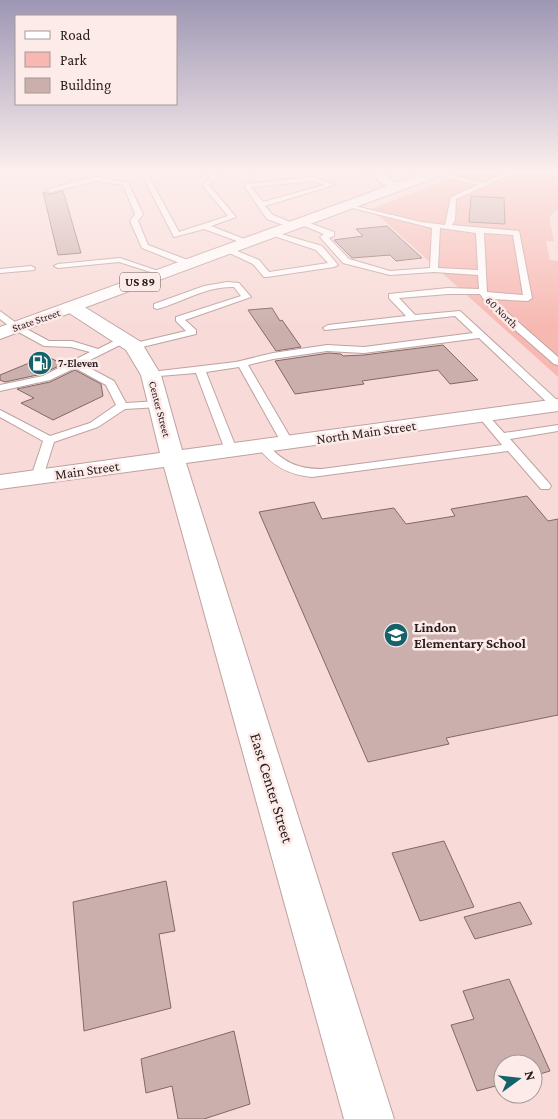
<svg xmlns="http://www.w3.org/2000/svg" width="558" height="1119" font-family="'Crimson Pro',serif">
  <rect width="100%" height="100%" fill="#f8dbd8"/>
  <path fill="#f7b8b2" d="M471,171h87v38l-9,8 5,24h-8l4,19 8,1v116l-187,-168z"/>
  <path fill="#cbafac" stroke="#826966" d="M63,191l18,62 -23,2 -15,-63 7,2z
    M471,196l33,2 1,26 -36,-2z
    M387,226l35,32 -26,3 -6,-6 -38,3 -18,-18 29,-4 -7,-7z
    M272,308l8,13 2,-1 19,27 -25,4 -28,-41z
    M443,345l35,35 -28,4 -12,-14 -76,11 2,3 -69,10 -20,-33 54,-8 12,1 2,2 21,-1z
    M46,356l17,8 -21,10 -37,8 -5,-2v-5z
    M75,370l26,14 2,12 -50,24 -32,-17 13,-5 -17,-9 33,-7z
    M527,496l21,25 10,-2v196l-112,23 3,6 -81,18 -109,-250 55,-10 8,17 72,-11 12,16 49,-8 -4,-7z
    M444,841l30,66 -54,14 -28,-68z
    M166,881l9,50 -16,3 12,74 -87,23 -11,-129z
    M520,902l12,22 -57,15 -11,-22z
    M509,979l41,92 -17,5v-12h-30v20l-26,7 -26,-66 23,-6 -11,-28z
    M234,1031l16,73 -46,15h-26l-6,-33 -26,7 -5,-34z"/>
  <g fill="none" stroke-linecap="round" stroke-linejoin="round">
    <g stroke="#bea2a0" stroke-width="2">
      <path id="service" d="M140,171h6l33,61 49,-16 -26,-31 8,-7 -5,-7h7l5,7 -8,7 27,32 -25,9 41,16 -7,2 -41,-15 -30,8z
        M435,171l48,12 26,-12h9l-62,28 -1,21 -3,5 67,6 13,67 -4,3 -36,-2 66,58v8l-4,-1 -65,-57 -9,-13h-32l-49,4 16,17 45,-4 98,90v7l-6,-1 -73,-69 -115,15 -37,-2 -54,8 -25,6 45,77 -6,3 -6,-3 -42,-75 -33,5 31,78 -6,3 -6,-3 -29,-77 -49,4v-4l4,-1 85,-10 37,-9 54,-8 37,2 109,-14 -18,-17 -130,14 -2,-2 5,-3 78,-9 -17,-18v-4l59,-6 31,1 -1,-14 -44,-3 -44,3 -47,-12 -23,-26 4,-3 -27,-11 7,-2 30,11v4l-5,2 20,21 41,12 40,-3 2,-40 -88,-22 3,-2 74,18 24,3 6,-28 27,-12 -45,-11zM440,228l36,5 2,37 -40,-2zM484,233l29,2 10,60 -36,-3z
        M97,177l31,6 15,31 -5,7 10,24 45,17v4h-6l-45,-18 -12,-27 5,-7 -12,-29 -26,-4 -47,11 -3,-2 29,-9z
        M314,177l20,8 -69,21 8,9 22,9v4h-3l-25,-9 -23,-33 3,-2zM313,181l11,4 -61,17 -12,-15z
        M271,231l51,15 16,19 -4,2 -67,10h-3l-11,-13 -30,-14 7,-2 29,12 10,12 59,-9 -12,-13 -45,-15z
        M120,258l47,16 -4,2 -44,-14 -61,6 -4,-2 4,-2z
        M31,266l4,2 -1,2 -34,3v-4z
        M227,282l12,1 12,14 -66,23 11,10v4l-62,15 -5,-3 2,-2 55,-13 -10,-10v-4l65,-21 -7,-9c-28,-1 -51,15 -77,22l-3,-1v-4l50,-18z
        M0,311l19,14 30,16h23l26,8 24,-12h6v4l-46,23 32,17 12,22 33,-2 5,3 -5,3 -34,2 -27,18 -44,15 -11,35 -2,3h-8l-2,-3 12,-36 -43,-24v-7l50,26 40,-13 26,-18 -10,-20 -31,-17 -25,12 -50,11v-6l43,-9 47,-24 -19,-5 -27,-1 -31,-17 -13,-10z
        M483,413l4,1 17,19 54,-8v6l-48,8 39,44 2,3 -2,3h-8l-33,-38 -196,26c-24,-2 -41,-12 -55,-31l2,-2h8c16,18 30,25 55,25l180,-24 -24,-29z"/>
    </g>
    <g stroke="#bea2a0" stroke-width="3">
      <path id="minor" d="M368,171h14l19,17 -2,3h-8z"/>
    </g>
    <g stroke="#bea2a0" stroke-width="2">
      <path id="tertiary" d="M72,302l6,1 63,39 20,33 21,75 376,-51v12l-372,52 208,656h-50l-180,-652 -164,22v-14l160,-22 -19,-78 -15,-25 -60,-39 -3,-4 3,-4z"/>
    </g>
    <g stroke="#bea2a0" stroke-width="2">
      <path id="primary" d="M429,171h18l-2,3 -445,165v-12z"/>
    </g>
    <use href="#service" fill="#fff" fill-rule="evenodd"/>
    <use href="#minor" fill="#fff" fill-rule="evenodd"/>
    <use href="#tertiary" fill="#fff" fill-rule="evenodd"/>
    <use href="#primary" fill="#fff" fill-rule="evenodd"/>
  </g>
  <linearGradient id="sky" x2="0" y2="1"><stop stop-color="#9e97b4"/><stop offset="0.52" stop-color="#fcefed"/><stop offset="1" stop-color="#fcefed" stop-opacity="0"/></linearGradient>
  <rect width="558" height="328" fill="url(#sky)"/>
  <defs>
    <g id="fuel-disc" transform="scale(1.25)"><circle r="9.5" fill="#14636a" stroke="#fdebea"/><path d="M-5.5-6h7V0h2V4h1.3V-2.5L3-4.5l.8-.8L6-3V5H2.5V1h-1V6h-7ZM-4.2-4.7v3.2H.2V-4.7Z" fill="#fff"/></g>
    <g id="school-disc" transform="scale(1.25)"><circle r="9.5" fill="#14636a" stroke="#fdebea"/><path d="M0-5L7-2L0 1L-7-2ZM-4 1L0 2.5L4 1V4Q0 6-4 4Z" fill="#fff"/></g>
  </defs>
  <g fill-rule="evenodd">
    <use href="#fuel-disc" x="40" y="363"/>
    <use href="#school-disc" x="396" y="635"/>
  </g>
  <g text-anchor="middle" dominant-baseline="central" stroke-width="5" stroke-linejoin="round" paint-order="stroke">
    <g font-size="11" fill="#261c1b" stroke="#fdebea">
      <text transform="translate(502 312) rotate(44)">60 North</text>
      <text transform="translate(36 320) rotate(-19)">State Street</text>
      <text transform="translate(160 409) rotate(75)">Center Street</text>
    </g>
    <g font-size="11" font-weight="bold" fill="#261c1b" stroke="#fdebea" text-anchor="start">
      <text x="58" y="363">7-Eleven</text>
    </g>
    <rect fill="#fdebea" stroke="#665a59" stroke-width="1" x="120" y="272.5" width="40" height="19" rx="4"/>
    <g font-size="12" font-weight="bold" fill="#261c1b">
      <text x="140" y="282">US 89</text>
    </g>
    <g font-size="14" fill="#261c1b" stroke="#fdebea">
      <text transform="translate(366 432) rotate(-8)">North Main Street</text>
      <text transform="translate(87 470) rotate(-8)">Main Street</text>
    </g>
    <g font-size="14" font-weight="bold" fill="#261c1b" stroke="#fdebea" text-anchor="start">
      <text x="414" y="627">Lindon<tspan x="414" dy="16">Elementary School</tspan></text>
    </g>
    <g font-size="16" fill="#261c1b" stroke="#fdebea">
      <text transform="translate(272 788) rotate(73)">East Center Street</text>
    </g>
  </g>
  <rect x="15" y="15" width="162" height="90" fill="#fdebea" stroke="#a79897"/>
  <rect x="25" y="31" width="25" height="8" fill="#ffffff" stroke="#a79897"/>
  <text x="60" y="40" font-size="15" fill="#261c1b">Road</text>
  <rect x="25" y="52" width="25" height="15" fill="#f7b8b2" stroke="#a79897"/>
  <text x="60" y="65" font-size="15" fill="#261c1b">Park</text>
  <rect x="25" y="78" width="25" height="15" fill="#cbafac" stroke="#a79897"/>
  <text x="60" y="90" font-size="15" fill="#261c1b">Building</text>
  <g transform="translate(518 1079) rotate(75)"><circle r="24" fill="#fdebea" stroke="#a79897"/>
  <path d="M0-4L9 19L0 12L-9 19Z" fill="#14636a"/>
  <text y="-8" font-size="14" font-weight="bold" text-anchor="middle" fill="#261c1b">N</text>
  </g>
</svg>
